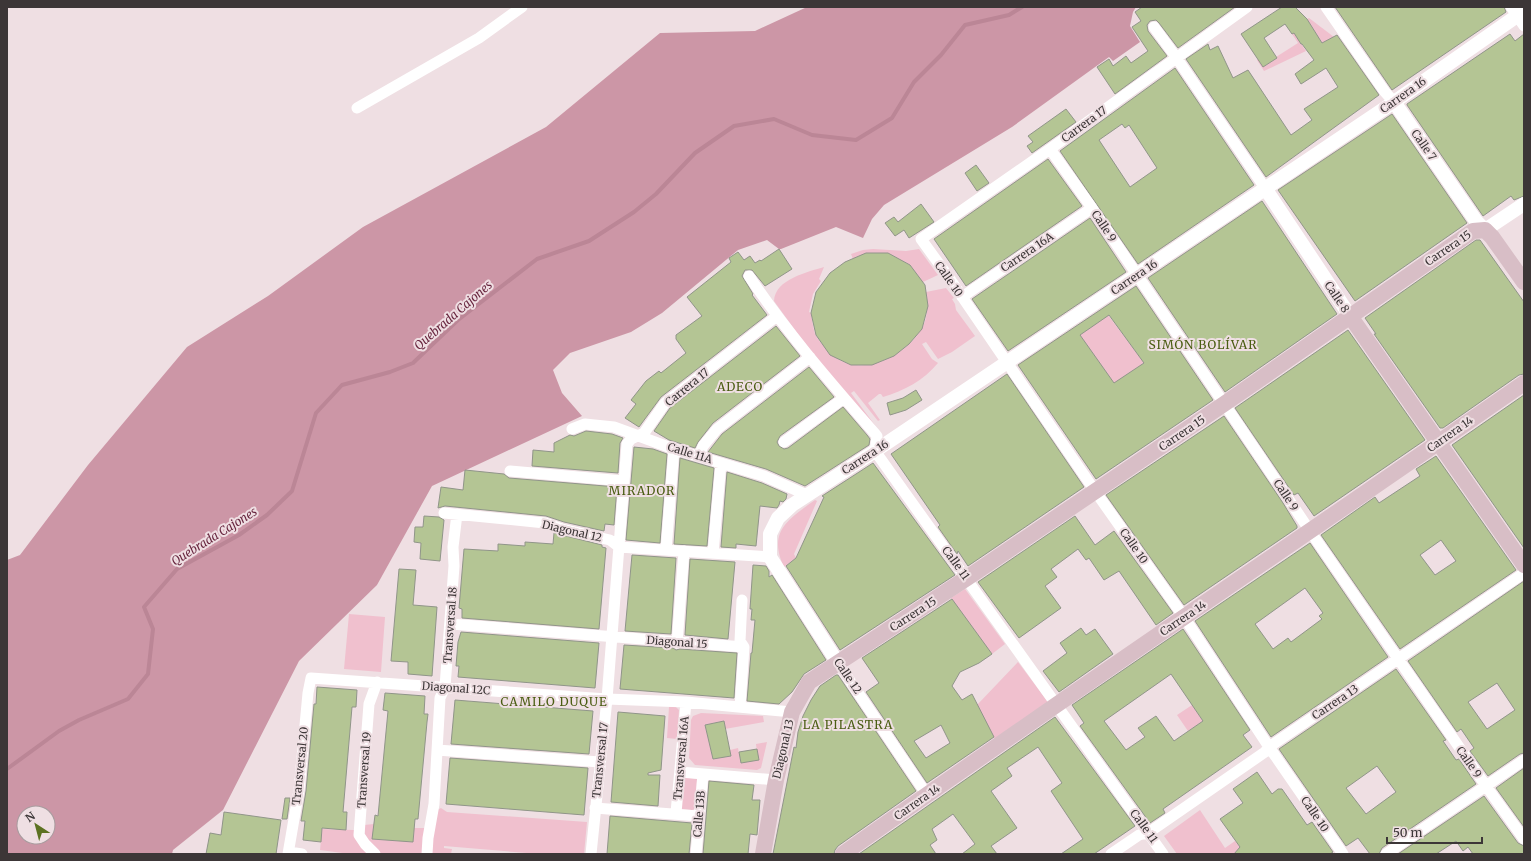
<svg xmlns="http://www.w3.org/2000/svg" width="1531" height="861" font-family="Merriweather,serif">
  <rect width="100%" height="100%" fill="#efdfe3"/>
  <path fill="#f0c0ce" d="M1309,18l25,19 -12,6 -15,-24z
    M1294,33l12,18 -42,20 -7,-11 4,-3 5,8 11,-7 -1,-1 22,-14 -6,-9z
    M873,249l33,2 13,-2 19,26 -15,7 -13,-17 -22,-12 -35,6 -2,-5 12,-4z
    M824,267l-5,12 2,2 -8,13 -4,18 2,1c1,7 2,14 4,21 2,4 6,9 9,12 26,36 76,16 97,-16 7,-11 7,-26 5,-38l20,-4 8,10 -2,1 3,5 1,6 19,26 -23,16 -14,7 -12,-17 -4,2 10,15 6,4c-14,17 -34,28 -55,34l-2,-3h-2l-11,9 12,17 -2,1 -24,-30 -3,2 26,35 -64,-73 -39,-54c1,-22 34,-29 50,-34z
    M1108,315l36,48 -30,20 -34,-48z
    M815,500l2,1 -23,53 2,4 -12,9c-17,-36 5,-48 31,-67z
    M965,589l40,55 -13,10 -41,-56z
    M349,614l36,3 -4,55 -37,-3z
    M1018,662l30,40 -53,38 -18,-35z
    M1192,705l11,16 -15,10 -11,-16z
    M669,707h7l3,3 -2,29 -10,-1z
    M701,713l62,3 1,6 -39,7 -2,-8 -18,4 8,34 18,-3 -1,-6 8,-2 3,15 17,-3 -2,-16 11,-2 -6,26 -4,2 -62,-5 -6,-7 2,-38 2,-4z
    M684,777l13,2 -2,30 -3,1 -11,-1z
    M441,808l6,4 140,10 -3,32h-45l-95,-8v2l8,1 -1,5h-21l7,-44z
    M1200,810l25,38 10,-7 5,6 -6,7h-57l-13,-18z
    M374,824l-1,15 40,3 1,-14h11l-2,26h-41l-8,-6 -9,-13 -1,-10z
    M322,829l32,1 16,24h-20l-30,-4z"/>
  <path fill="#cc96a6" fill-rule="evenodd" d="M807,7h329l-3,5 -3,14 10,16 -27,19 -4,-4 -97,70 -128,78 -12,14 -9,19 -27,-11 -55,22h-2l-12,-9 -29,10 -76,63 -31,19 -61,21 -17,17 9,23 20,23 -150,70 -55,99 -78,76 -76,149 -50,40 -1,4h-165v-294l13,-5 68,-90 99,-118 81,-51 95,-69 183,-100 114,-94 95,-2zM24,813h24v24h-24z"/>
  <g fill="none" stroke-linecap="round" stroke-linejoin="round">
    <path stroke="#bb8696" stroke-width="4" d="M7,769l52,-38 20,-11 49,-21 20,-25 5,-45 -9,-22 33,-38 62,-34 28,-20 25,-24 24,-78 26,-28 48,-13 23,-9 45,-43 79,-61 52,-18 45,-29 22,-18 39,-41 39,-27 40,-7 38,16 44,5 36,-22 22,-36 27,-27 24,-30 44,-10 13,-8"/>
  </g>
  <path fill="#b4c594" stroke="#909589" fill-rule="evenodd" d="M1142,7h93l-57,41 -19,-25 -3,-3 -6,1 -3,4 1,6 19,25 -52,38 -18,-27 12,-8 4,7 13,-10 5,7 17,-12 -16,-24 9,-6 -6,-9z
    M1282,7h13l12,12 15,24 15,-8 42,60 -113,82 -80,-118 22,-15 2,6 8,-4 15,32 15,-8 43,65 21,-15 -8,-11 34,-22 -12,-19 -25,16 -6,-10 19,-14 -12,-16h-1l-7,-11 -2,1 -7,-10 -21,14 13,20 -14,9 -22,-33z
    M1335,7h169l2,5 -114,78z
    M1510,34l5,7 9,-7v162l-10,4 -3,-4 -28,20 -76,-111v-1z
    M1175,68l79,117 -116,79 -78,-113zM1122,124l3,4 4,-3 28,43 -27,19 -31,-47z
    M1066,109l10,13 -44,31 -5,-7 6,-4 -5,-6z
    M1392,114l75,109 -112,78 -77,-111z
    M1048,159l34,47 -116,80 -32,-47z
    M976,165l13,18 -12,8 -12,-18z
    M1262,201l75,113 -112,78 -77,-114z
    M921,204l13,18 -25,16 -5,-8 -9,6 -10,-13 9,-6 4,5z
    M1090,218l36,54 -118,79 -36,-52z
    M1476,240h4l44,62v72l-5,1 -76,53h-3l-66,-94h2l-11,-16z
    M779,249l13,20 -27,17 -13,-16h-7l-3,6 11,18 -1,1 15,20 -106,82 -22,30 -14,-9 11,-14 -5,-4 15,-19 13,-10 2,2 25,-20 -10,-14v-4l26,-19 -15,-19 44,-35 -2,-4 9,-6 6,8 6,-4 5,7 5,-3 1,1z
    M866,253h22l22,12 15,20 3,21 -6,23 -13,15 -15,12 -22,9h-21l-21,-10 -14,-20 -5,-22 5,-21 14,-19 15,-11z
    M1136,286l77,114 -117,79 -78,-114zM1109,315l35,48 -30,20 -34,-48z
    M776,326l24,30 -87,67 -15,19 -3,6 -26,-8 -15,-9 16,-23z
    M1348,330l77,110 -111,76 -16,-23 -4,2 -59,-87z
    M809,367l25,30 -54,39 -3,6 2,4 5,3 4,-1 55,-41 24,28 3,4 -1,6 -64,41 -39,-17 -58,-17 14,-18z
    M1007,374l77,113 -116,79 -10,-15 -1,3 -19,-27 2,-2 -49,-71z
    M916,390l6,10 -16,10 -16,5 -3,-12 16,-5z
    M1524,395v153l-72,-103z
    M1224,416l59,87 14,23v2l-113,77 -78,-110z
    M586,431l26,3 11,4 -3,5 -2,30 -86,-7 1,-16 21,2v-9l16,-8 4,1z
    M634,447l19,2 14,5 -7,89 -34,-3z
    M1436,456l80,114 -116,79 -79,-114 54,-38 4,6 41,-27 -4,-7zM1441,540l15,21 -21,14 -15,-20z
    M680,458l34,10 -7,78 -33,-2z
    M873,463l82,112 -115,75 -54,-84 10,-8 28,-61 -2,-1z
    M465,470l39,4 5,4 108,9 -3,38 -9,-1 -1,7 -40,-9 -18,-6 -101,-10 -7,2 3,-21 22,3z
    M727,472l35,11 25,11 -1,5 -3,3 -3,-1 -1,4 -2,3 -17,-2 -4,40 -20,-2v4l-15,-1z
    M424,516l15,1 5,3 -4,41 -20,-2 1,-16 -7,-1 1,-15h8z
    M1075,516l20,29 19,-14 59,82 -17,12 -37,-54 -15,9 -15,-22 -3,2 -8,-11 -27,20 6,8 -12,9 16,22 -42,30 -41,-56z
    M554,533l48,12v2l4,1 -7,81 -137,-11v-9l-3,-1 5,-59 34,2v-7l27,2v-4l28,2z
    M1310,543l78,114 -117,80 -76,-116zM1305,588l18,25 -4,3 3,3 -31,23 -3,-4 -15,11 -18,-25z
    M632,555l44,3 -5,76 -46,-3z
    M690,559l45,3 -7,77 -43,-4z
    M753,565l13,1 3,5v6l3,-2 54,85 -22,14 -12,18 -13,12 -32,-3 4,-48h1l3,-33h-4l1,-11h-2z
    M399,569l17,1 -3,35 24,2 -5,69 -24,-2v-12l-17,-1z
    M1524,581v172l-4,1 -32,22 -18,-25 4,-3 -13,-19 -4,3 -49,-71zM1497,683l18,27 -28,19 -19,-27z
    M952,599l40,55 -13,9 -19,9 -8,14 10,14 10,-6 22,43 -67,46 -61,-91 13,-9 -17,-25zM941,725l9,18 -24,15 -12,-17z
    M1081,628l5,7 9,-6 18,25 -54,38 -16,-21 24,-18 -7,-10z
    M1183,629l67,101 -7,5 9,12 -89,62 2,4 -15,10 -70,-97 4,-3 -12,-18zM1171,674l32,47 -29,20 -18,-25 -18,12 7,9 -19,13 -22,-29z
    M461,632l138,11 -4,45 -137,-11 1,-11h-3l2,-24z
    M624,645l49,3 3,2 4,-1 57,4 -3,45 -114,-9z
    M1396,669l50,71 -3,1 13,19 3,-1 17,25 -94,64 -3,6h-9l-12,-16 -12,8 -67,-97zM1377,766l19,26 -30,22 -20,-26z
    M836,675h2l78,116 -78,55 -3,4 -1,4h-61l21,-107 2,1 2,-16 5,-16 8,-16 9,-14z
    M317,687l40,3 -1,17h-4l-9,105h4l-1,18 -24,-2 -1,14 -18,-2 2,-19h-4l5,-30 8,-87h2z
    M385,693l40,3 -1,18h4l-1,8 -9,97h-3l-2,23 -41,-3 3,-24 3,1 10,-105 -5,-1z
    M455,700l138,11 -4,43 -138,-10z
    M618,712l47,4 -4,54 -13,3v2h12l-2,31 -47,-4z
    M1055,717l80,109 -41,28h-33l22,-15 -32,-48 11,-8 -24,-36 -31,21 5,8 -21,15 26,37 -26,18 6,8h-35l13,-10 -22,-30 -21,15 5,11 -7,5 6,9h-77z
    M724,721l7,35 -18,3 -8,-34z
    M757,749l2,11 -18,3 -2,-11z
    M450,758l138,10 -4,47 -138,-11z
    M1524,768v59l-28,-39z
    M1257,772l15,22 6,-5h4l25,36 5,-3 21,30 -3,2h-96l6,-7 -20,-28 23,-16 -10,-14z
    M709,781l45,4 -2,15h8l-1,12 -2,23 -7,-1 -2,20h-45z
    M1484,796l34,47 6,3v8h-51l-5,-7 -5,4 -7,-10 -20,13h-38z
    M285,798h5l-3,21h-5z
    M224,812l57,8 -5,34h-70l4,-21 11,2z
    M610,816l82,7 -3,31h-82z"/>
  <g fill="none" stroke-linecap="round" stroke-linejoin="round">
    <path stroke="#fff" stroke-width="11" d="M1247,7l-197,142 -129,90 29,40 145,212 89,126 85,130 74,107
      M1326,7l59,85 9,10
      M1511,7l13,19
      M1154,27l22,30 89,131
      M357,108l122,-70 43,-31
      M1050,149l42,59 218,323 176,255 38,53
      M749,276c38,57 83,108 128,160l-2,15 288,403
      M962,297l130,-89
      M572,429l13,-5 29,3 60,22 90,27 43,19
      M784,442l60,-44
      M699,456l4,-10 14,-17 93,-72
      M510,471l114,10
      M444,513l101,10 17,6 48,11 9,7 151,10
      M666,550l8,-101
      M713,553l8,-90
      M451,624l293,23
      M677,643l7,-92
      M838,663l89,132
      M740,707l4,-60 -4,-6 2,-41
      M437,750l163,12
      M680,772l96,8
      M595,808l103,8
      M676,813l10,-111
      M289,852l13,2
      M288,854l11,-64 9,-97 3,-15 296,21 79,3 106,10
      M375,854l-10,-10 -6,-9 10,-131 8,-22
      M427,854l1,-16 6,-34 6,-106 5,-11 9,-121 -1,-19 4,-33
      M591,854l16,-155 20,-255 4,-5 13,-6 21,-30 112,-87
      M696,854l7,-80
      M1111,854l28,-19 9,-2 117,-81 4,-5 255,-174
      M1386,854l138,-94"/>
    <path stroke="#fff" stroke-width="14" d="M1394,102l82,119 9,9 39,-26
      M1265,188l85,128
      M838,663l-68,-106v-23l8,-16 14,-13 83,-54 519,-349 130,-91"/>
    <path stroke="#d8bec6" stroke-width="16" d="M1350,316l174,249
      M763,854l13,-74 16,-68 17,-30 158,-104 257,-174 249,-173 12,-1 7,7 32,45
      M843,854c225,-160 455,-313 681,-471"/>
  </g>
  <g text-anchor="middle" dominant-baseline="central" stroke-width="4" stroke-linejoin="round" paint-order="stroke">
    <g font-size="11" fill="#3c3637" stroke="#efdfe3">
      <text transform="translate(1403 95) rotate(-35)">Carrera 16</text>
      <text transform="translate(1084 124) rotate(-36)">Carrera 17</text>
      <text transform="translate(1424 145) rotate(55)">Calle 7</text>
      <text transform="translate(1104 226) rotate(56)">Calle 9</text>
      <text transform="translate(1448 248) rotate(-34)">Carrera 15</text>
      <text transform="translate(1027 252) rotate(-34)">Carrera 16A</text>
      <text transform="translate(1134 277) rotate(-34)">Carrera 16</text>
      <text transform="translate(949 279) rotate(55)">Calle 10</text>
      <text transform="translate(1337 297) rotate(56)">Calle 8</text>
      <text transform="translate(687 387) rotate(-39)">Carrera 17</text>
      <text transform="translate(1182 433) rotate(-34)">Carrera 15</text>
      <text transform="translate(1450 434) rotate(-35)">Carrera 14</text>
      <text transform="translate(690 453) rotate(17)">Calle 11A</text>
      <text transform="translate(865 457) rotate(-33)">Carrera 16</text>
      <text transform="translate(1286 495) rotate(56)">Calle 9</text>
      <text transform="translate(572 531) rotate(13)">Diagonal 12</text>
      <text transform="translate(1134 546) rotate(55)">Calle 10</text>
      <text transform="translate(956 563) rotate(54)">Calle 11</text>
      <text transform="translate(913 614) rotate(-33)">Carrera 15</text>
      <text transform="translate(1183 618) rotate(-34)">Carrera 14</text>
      <text transform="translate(450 625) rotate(-86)">Transversal 18</text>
      <text transform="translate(677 642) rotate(4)">Diagonal 15</text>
      <text transform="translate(848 676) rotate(56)">Calle 12</text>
      <text transform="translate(456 688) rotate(4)">Diagonal 12C</text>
      <text transform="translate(1335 702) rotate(-34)">Carrera 13</text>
      <text transform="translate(783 749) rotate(-77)">Diagonal 13</text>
      <text transform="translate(681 758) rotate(-85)">Transversal 16A</text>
      <text transform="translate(600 760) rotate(-84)">Transversal 17</text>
      <text transform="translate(1469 762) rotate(55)">Calle 9</text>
      <text transform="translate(300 766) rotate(-84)">Transversal 20</text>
      <text transform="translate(364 770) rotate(-86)">Transversal 19</text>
      <text transform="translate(917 802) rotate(-35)">Carrera 14</text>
      <text transform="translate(699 814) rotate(-85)">Calle 13B</text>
      <text transform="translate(1315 814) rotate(56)">Calle 10</text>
      <text transform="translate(1144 826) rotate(54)">Calle 11</text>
    </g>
    <g font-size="12" font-style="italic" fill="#68263f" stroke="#efdfe3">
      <text transform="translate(453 315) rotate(-41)">Quebrada Cajones</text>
      <text transform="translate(214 536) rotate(-32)">Quebrada Cajones</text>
    </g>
    <g font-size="12" letter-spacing="1" fill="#4a5d12" stroke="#efdfe3">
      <text x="1203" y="344">SIMÓN BOLÍVAR</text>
      <text x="740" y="386">ADECO</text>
      <text x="642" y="490">MIRADOR</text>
      <text x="554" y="701">CAMILO DUQUE</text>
      <text x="848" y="724">LA PILASTRA</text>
    </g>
  </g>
  <rect width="1531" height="861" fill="none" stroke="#3c3637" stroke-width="16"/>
  <g transform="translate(36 825) rotate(324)"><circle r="19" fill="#efdfe3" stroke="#a79b9e"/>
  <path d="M0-3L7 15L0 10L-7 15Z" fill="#5d7222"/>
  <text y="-6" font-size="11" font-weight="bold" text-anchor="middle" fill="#3c3637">N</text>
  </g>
  <path d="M1387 837v6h95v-6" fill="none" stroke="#3c3637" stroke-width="2"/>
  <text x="1393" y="837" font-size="12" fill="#3c3637" stroke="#efdfe3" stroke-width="3" paint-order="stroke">50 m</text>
</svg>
